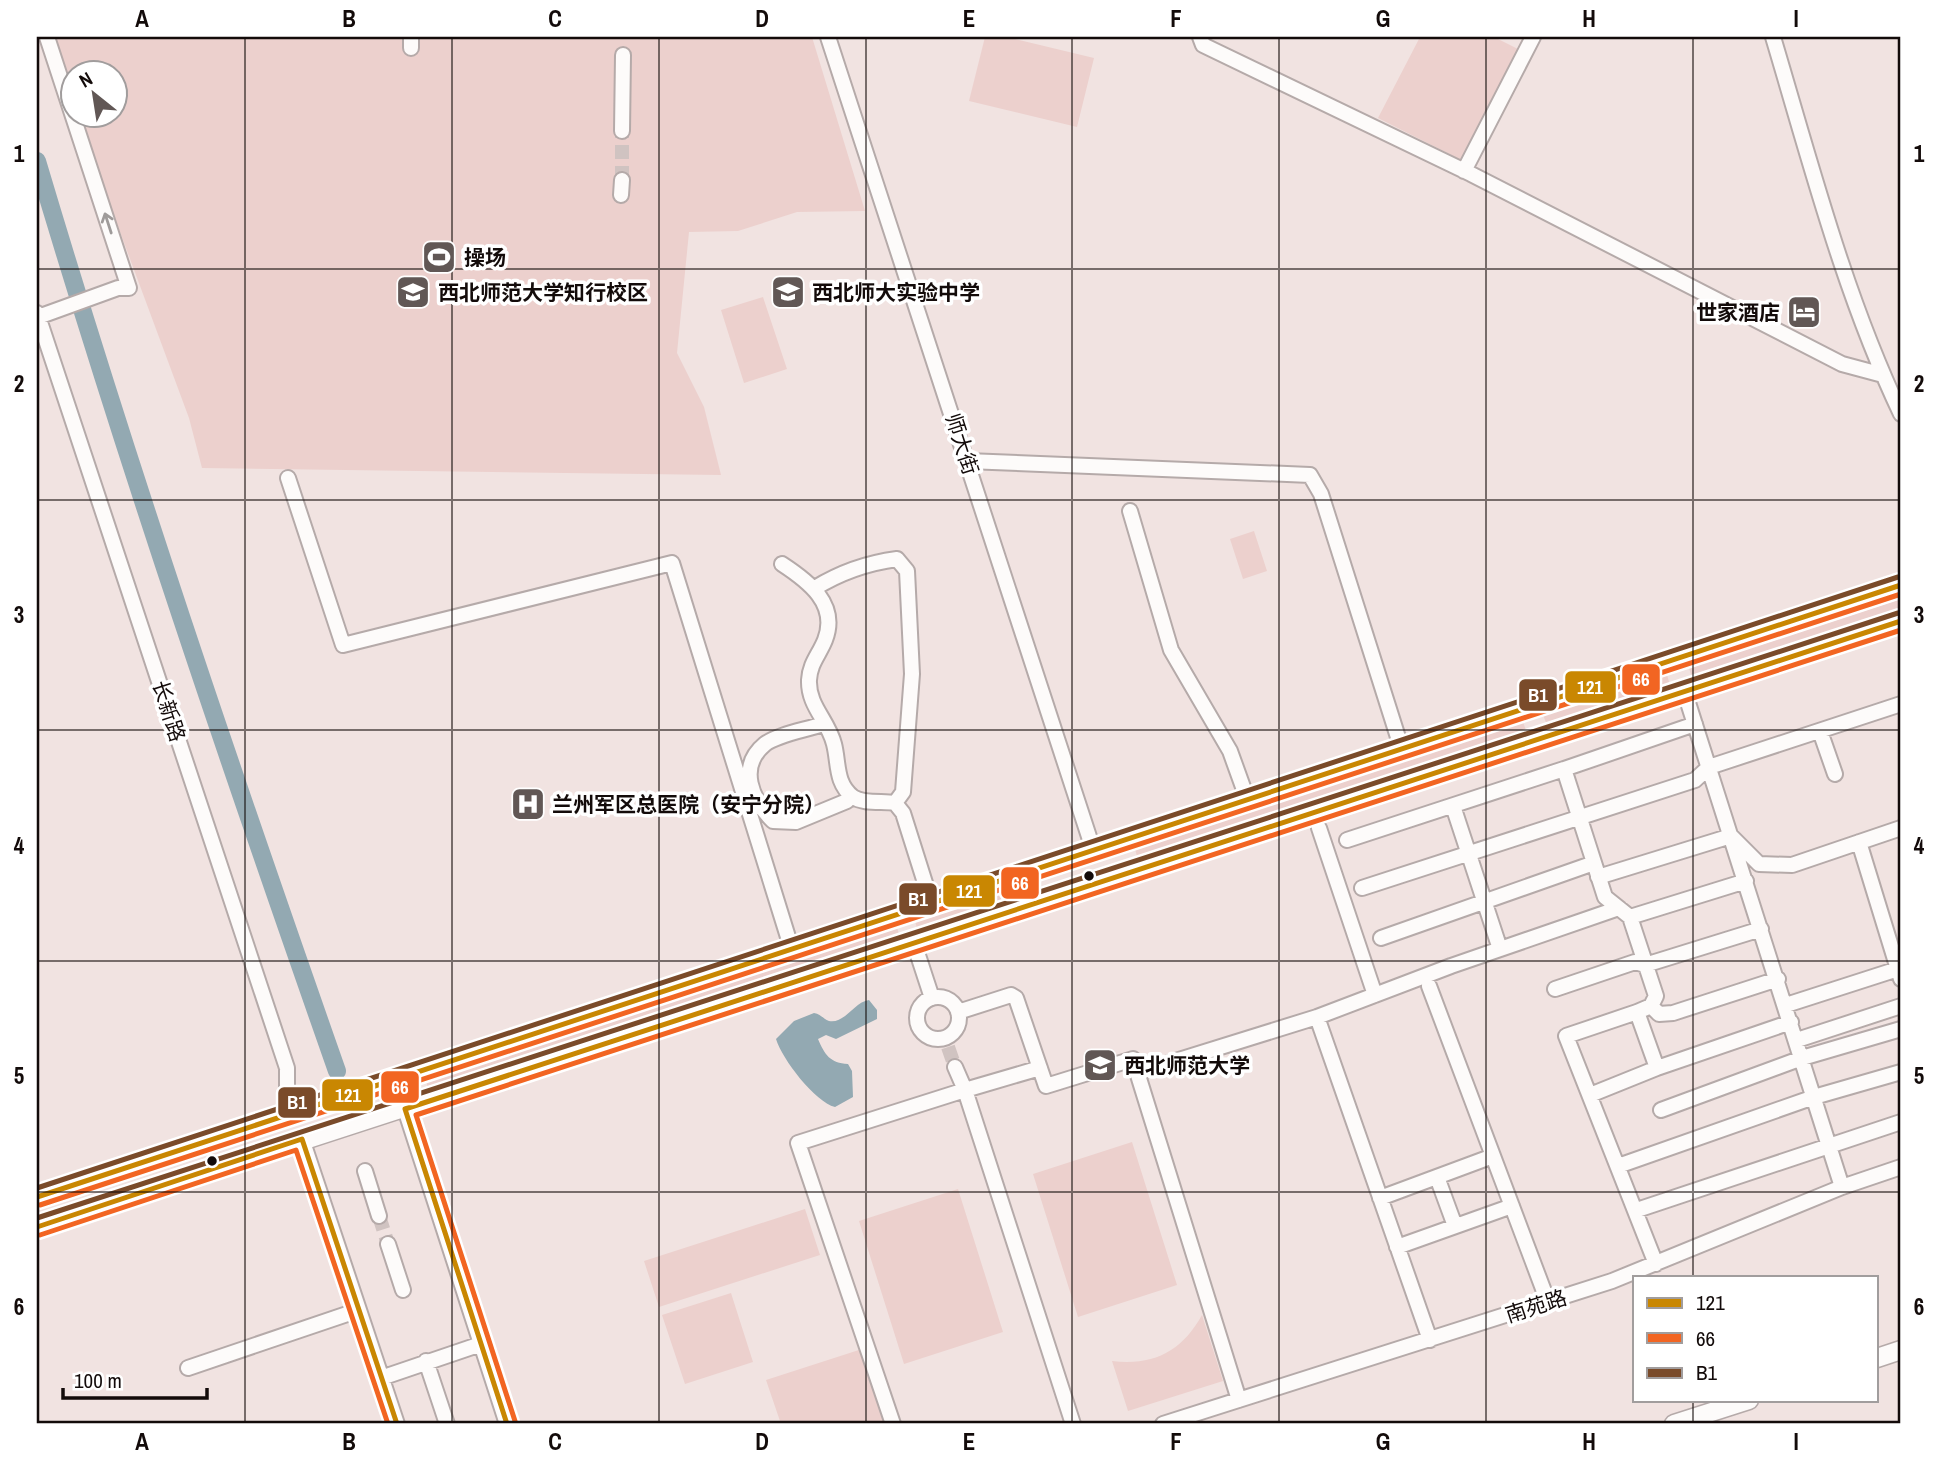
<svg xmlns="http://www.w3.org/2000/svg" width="1938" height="1461" font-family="'Archivo Narrow','Noto Sans SC',sans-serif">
  <rect width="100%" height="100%" fill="#f1e3e1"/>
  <path fill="#ecd0cd" d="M54,37h758l53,174 -68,1 -59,19 -49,1 -12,121 27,54 17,68 -519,-7 -13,-50 -112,-302h39v-42h-42l-1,32z
    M985,37h22l87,21 -17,69 -108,-26z
    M1420,37h74l26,13 -57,111 -85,-43z
    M763,297l24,72 -43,14 -23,-73z
    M1254,531l13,40 -24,8 -13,-40z
    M1901,599v11l-209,68 -3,-10z
    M1667,675l3,10 -123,40 -4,-10z
    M1523,722l4,11 -389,127 -3,-11z
    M1038,881l3,10 -123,41 -3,-11z
    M897,927l3,11 -471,154 -3,-11z
    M1132,1142l45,143 -99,32 -45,-143z
    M958,1189l45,143 -99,32 -45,-143z
    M805,1209l15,46 -161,52 -15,-46z
    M731,1293l22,69 -68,22 -23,-69z
    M1202,1315l21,66 -95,30 -16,-50c42,5 70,-10 90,-46z
    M862,1349l24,75h-105l-15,-44z"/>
  <path fill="#93a9b2" d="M869,1000l8,10v9l-41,20 -10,-4 -8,4c7,16 12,24 30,25l4,7 1,26 -18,10c-20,-5 -53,-48 -59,-68l18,-18 20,-8c7,1 9,6 15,8 16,3 25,-19 40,-21z"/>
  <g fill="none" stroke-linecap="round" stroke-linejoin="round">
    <path stroke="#93a9b2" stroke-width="18" d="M37,161c91,306 194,608 300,910"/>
    <path stroke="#d0c3c1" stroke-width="14" stroke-dasharray="14 7" stroke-linecap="butt" d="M622,180v-49
      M948,1047l7,20
      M379,1216l9,28"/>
    <g stroke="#b5aaa9" stroke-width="18">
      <path id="minor" d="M828,37l266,815
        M1200,37l3,8 268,129 371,190 41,11
        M1773,37c38,127 71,257 128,377
        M411,48v-11
        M622,131l1,-76
        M1464,171l69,-134
        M621,195l1,-15
        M37,313l250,755v29l5,15
        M38,317l80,-29h11l-82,-251
        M967,461l343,14 11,19 81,256
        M288,478l55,167 329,-82 120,387
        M1130,511l41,139 59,101 18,50
        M782,564c26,17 57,40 43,76 -6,15 -15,23 -16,40 -1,26 19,40 25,64 5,19 1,39 19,53 10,7 30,4 42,6l8,10 29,92
        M815,588c26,-16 52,-25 82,-29l10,12 5,103 -9,118 -8,11
        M1684,690l158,497
        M823,724c-17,6 -44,10 -58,20 -28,23 -13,56 8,77l23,1 51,-21 4,-5
        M1820,731l15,43
        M1453,806l47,143
        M1319,828l56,167
        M1347,840l217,-71
        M1859,842l42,137
        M1598,877l133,-41 28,28 33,1 109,-37
        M1362,888l333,-108 14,-13 192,-63
        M1630,917l116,-36
        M1381,938l213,-75
        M914,943l18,55
        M1429,986l119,316
        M1555,989l80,-27 10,3 116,-36
        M917 1018a21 21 0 1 1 42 0a21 21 0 1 1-42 0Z
        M1786,1005l115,-37
        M1651,1006l8,8 14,-1 105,-34
        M958,1012l53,-17 5,3 30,88 87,-27 106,341
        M1637,1012l20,56 134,-46
        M1317,1017l113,323
        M1797,1040l104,-34
        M955,1067l10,23 75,-22
        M1137,1073l180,-56 134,-51 168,-58
        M1590,1095l67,-27
        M405,1109l102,315
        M1661,1110l141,-52 99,-29
        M302,1139l95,285
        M1618,1166l196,-69 87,-25
        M365,1171l14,45
        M1437,1177l18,49
        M1380,1198l113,-42
        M1637,1210l264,-88
        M388,1244l15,46
        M1397,1247l115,-41
        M1656,1264l-90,-228 71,-24 14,-6 5,-10 -26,-79 -25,-20 -41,-128 131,-45
        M426,1361l21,63
        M188,1368l171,-58
        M381,1378l100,-34
        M893,1424l-95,-281 167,-53 108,334
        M1163,1424l449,-143 230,-94 59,-20"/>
    </g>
    <g stroke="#b5aaa9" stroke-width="21">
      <path id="major" d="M37,1197l1864,-612
        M37,1227l1864,-606
        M1877,1358l24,-8
        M1674,1424l75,-24"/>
    </g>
    <use href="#minor" stroke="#fdfbfa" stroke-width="14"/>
    <use href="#major" stroke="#fdfbfa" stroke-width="18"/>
    <g stroke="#fff" stroke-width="10">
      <path id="bus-1" d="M37,1197l1864,-612
        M37,1227l265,-88 95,285
        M507,1424l-102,-315 1496,-488"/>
    </g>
    <g stroke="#fff" stroke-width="10">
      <path id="bus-2" d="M40,1205l1861,-611
        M40,1235l256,-85 92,274
        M515,1421l-99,-306 1485,-485"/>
    </g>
    <g stroke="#fff" stroke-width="10">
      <path id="bus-3" d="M37,1188l1861,-611
        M37,1218l1861,-605"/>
    </g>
    <use href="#bus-1" stroke="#c98702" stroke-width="5"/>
    <use href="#bus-2" stroke="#f26522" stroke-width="5"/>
    <use href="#bus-3" stroke="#7a4b2a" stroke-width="5"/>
  </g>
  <defs><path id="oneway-shaft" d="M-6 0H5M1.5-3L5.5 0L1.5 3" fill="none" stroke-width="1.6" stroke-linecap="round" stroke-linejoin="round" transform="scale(1.75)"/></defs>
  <use stroke="#9f9b9a" href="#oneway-shaft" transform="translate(108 223) rotate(-108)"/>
  <path fill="none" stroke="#130b0a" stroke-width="2" stroke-opacity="0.55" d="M245,37v1387M452,37v1387M659,37v1387M866,37v1387M1072,37v1387M1279,37v1387M1486,37v1387M1693,37v1240M37,269h1864M37,500h1864M37,730h1864M37,961h1864M37,1192h1864M1693,1400v24"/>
  <defs>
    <g id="stadium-square" transform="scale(1.75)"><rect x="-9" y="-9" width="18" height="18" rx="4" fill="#615755" stroke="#fff"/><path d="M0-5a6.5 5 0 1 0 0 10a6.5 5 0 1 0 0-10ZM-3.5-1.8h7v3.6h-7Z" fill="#fff"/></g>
    <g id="university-square" transform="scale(1.75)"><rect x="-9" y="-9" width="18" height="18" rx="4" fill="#615755" stroke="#fff"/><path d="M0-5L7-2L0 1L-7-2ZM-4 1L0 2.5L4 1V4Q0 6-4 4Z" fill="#fff"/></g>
    <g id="school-square" transform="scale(1.75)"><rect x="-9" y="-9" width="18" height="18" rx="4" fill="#615755" stroke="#fff"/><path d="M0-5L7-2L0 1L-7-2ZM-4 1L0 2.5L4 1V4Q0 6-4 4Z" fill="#fff"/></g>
    <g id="hotel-square" transform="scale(1.75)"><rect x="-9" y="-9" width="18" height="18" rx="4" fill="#615755" stroke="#fff"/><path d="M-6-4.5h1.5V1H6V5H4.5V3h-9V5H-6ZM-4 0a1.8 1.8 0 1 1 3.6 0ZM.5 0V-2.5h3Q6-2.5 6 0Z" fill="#fff"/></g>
    <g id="hospital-square" transform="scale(1.75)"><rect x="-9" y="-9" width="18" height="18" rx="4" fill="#615755" stroke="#fff"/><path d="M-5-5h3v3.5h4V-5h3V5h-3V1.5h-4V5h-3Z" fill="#fff"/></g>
  </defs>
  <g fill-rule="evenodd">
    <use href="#stadium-square" x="439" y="257"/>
    <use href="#university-square" x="413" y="292"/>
    <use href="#school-square" x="788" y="292"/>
    <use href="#hotel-square" x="1804" y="312"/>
    <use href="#hospital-square" x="528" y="804"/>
    <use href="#university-square" x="1100" y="1065"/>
  </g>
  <g fill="#130b0a" stroke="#fff" stroke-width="2.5">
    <circle cx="1089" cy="876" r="6"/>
    <circle cx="212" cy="1161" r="6"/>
  </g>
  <g text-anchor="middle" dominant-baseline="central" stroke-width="7" stroke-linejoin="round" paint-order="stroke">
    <g font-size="21" font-weight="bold" fill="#130b0a" stroke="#fff" text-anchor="start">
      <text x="464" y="257">操场</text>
      <text x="438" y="292">西北师范大学知行校区</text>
      <text x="812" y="292">西北师大实验中学</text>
      <text x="1780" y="312" text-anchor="end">世家酒店</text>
      <text x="552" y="804">兰州军区总医院（安宁分院）</text>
      <text x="1124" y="1065">西北师范大学</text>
    </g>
    <g font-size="21" fill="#130b0a" stroke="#fff">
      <text transform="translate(962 444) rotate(72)">师大街</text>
      <text transform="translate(169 711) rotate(72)">长新路</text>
      <text transform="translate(1536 1306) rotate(-18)">南苑路</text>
    </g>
  </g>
  <g stroke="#fff" stroke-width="2.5">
    <rect x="1621" y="663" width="40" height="33" rx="7" fill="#f26522"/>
    <rect x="1564" y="670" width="53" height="34" rx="7" fill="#c98702"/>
    <rect x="1518" y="678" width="40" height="34" rx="7" fill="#7a4b2a"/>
    <rect x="1000" y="866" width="40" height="34" rx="7" fill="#f26522"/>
    <rect x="942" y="874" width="54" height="34" rx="7" fill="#c98702"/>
    <rect x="898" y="882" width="40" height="34" rx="7" fill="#7a4b2a"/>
    <rect x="380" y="1070" width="40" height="34" rx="7" fill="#f26522"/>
    <rect x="321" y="1078" width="53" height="34" rx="7" fill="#c98702"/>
    <rect x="277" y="1086" width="40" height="33" rx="7" fill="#7a4b2a"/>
  </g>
  <g font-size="19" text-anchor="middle" font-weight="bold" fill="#fff">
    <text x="1641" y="686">66</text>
    <text x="1590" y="694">121</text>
    <text x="1538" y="702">B1</text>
    <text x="1020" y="890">66</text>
    <text x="969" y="898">121</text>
    <text x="918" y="906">B1</text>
    <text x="400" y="1094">66</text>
    <text x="348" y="1102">121</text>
    <text x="297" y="1109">B1</text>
  </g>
  <rect width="1938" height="1461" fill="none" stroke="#ffffff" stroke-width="77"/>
  <rect x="1633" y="1276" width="245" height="126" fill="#ffffff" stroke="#a19d9d" stroke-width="2"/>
  <rect x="1647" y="1298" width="35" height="10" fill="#c98702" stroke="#a19d9d" stroke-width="2"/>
  <text x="1696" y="1310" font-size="21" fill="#130b0a">121</text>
  <rect x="1647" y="1333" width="35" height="10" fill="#f26522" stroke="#a19d9d" stroke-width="2"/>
  <text x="1696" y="1346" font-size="21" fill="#130b0a">66</text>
  <rect x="1647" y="1368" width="35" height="10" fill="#7a4b2a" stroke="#a19d9d" stroke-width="2"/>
  <text x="1696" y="1380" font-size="21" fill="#130b0a">B1</text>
  <g transform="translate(94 94) rotate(330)"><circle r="33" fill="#ffffff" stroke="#a19d9d" stroke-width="2"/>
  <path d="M0-5L12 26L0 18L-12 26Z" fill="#615755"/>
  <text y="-10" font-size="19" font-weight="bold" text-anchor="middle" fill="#130b0a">N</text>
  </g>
  <path d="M63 1388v10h144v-10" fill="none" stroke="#130b0a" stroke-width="3.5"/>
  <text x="74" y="1388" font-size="21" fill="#130b0a" stroke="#ffffff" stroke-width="5" paint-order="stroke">100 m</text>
  <rect x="38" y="38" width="1861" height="1384" fill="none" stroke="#130b0a" stroke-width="2.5"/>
  <g font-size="23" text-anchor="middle" font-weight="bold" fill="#130b0a">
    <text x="142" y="27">A</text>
    <text x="349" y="27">B</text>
    <text x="555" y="27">C</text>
    <text x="762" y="27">D</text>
    <text x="969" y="27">E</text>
    <text x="1176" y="27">F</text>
    <text x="1383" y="27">G</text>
    <text x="1589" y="27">H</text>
    <text x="1796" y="27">I</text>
    <text x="19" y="162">1</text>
    <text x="1919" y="162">1</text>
    <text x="19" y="392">2</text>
    <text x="1919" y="392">2</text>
    <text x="19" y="623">3</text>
    <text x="1919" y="623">3</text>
    <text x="19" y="854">4</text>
    <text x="1919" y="854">4</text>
    <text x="19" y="1084">5</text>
    <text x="1919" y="1084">5</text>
    <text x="19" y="1315">6</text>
    <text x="1919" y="1315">6</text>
    <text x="142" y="1450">A</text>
    <text x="349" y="1450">B</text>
    <text x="555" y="1450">C</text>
    <text x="762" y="1450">D</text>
    <text x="969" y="1450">E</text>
    <text x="1176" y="1450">F</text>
    <text x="1383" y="1450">G</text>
    <text x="1589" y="1450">H</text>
    <text x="1796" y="1450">I</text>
  </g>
</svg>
